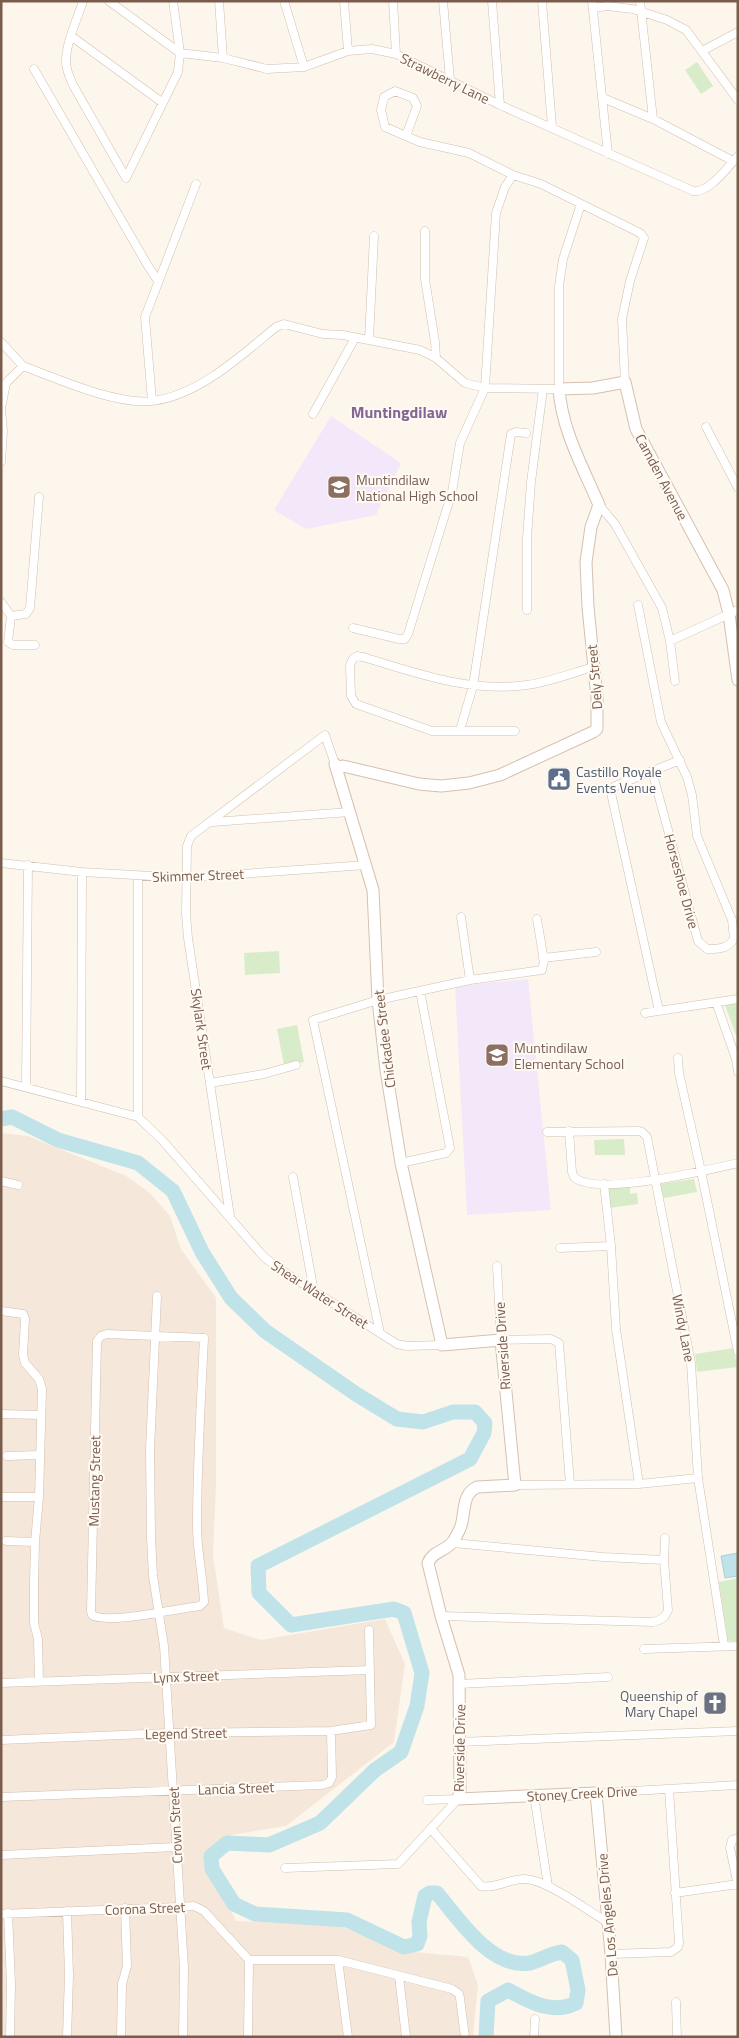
<svg xmlns="http://www.w3.org/2000/svg" width="739" height="2038" font-family="'Titillium Web',sans-serif">
  <rect width="100%" height="100%" fill="#fdf6ec"/>
  <path fill="#f5e8da" d="M1,1133l27,3 98,40 24,17 20,23 11,33 35,49v185l-3,72 11,73 37,12 124,-21 20,45 -11,78 -108,84 -55,9 -26,22 31,64 101,4 66,26 65,6 10,28 -5,49 1,3h-473z"/>
  <path fill="#f3e8fa" d="M331,416l70,47 -25,52 -70,14 -32,-19z
    M528,979l23,231 -84,5 -12,-229z"/>
  <path fill="#d8ecc9" d="M697,62l16,24 -12,8 -16,-24z
    M279,951l1,22 -35,2 -1,-22z
    M738,1003v38l-13,-36z
    M297,1025l7,37 -20,3 -7,-36z
    M624,1139l1,16h-30l-1,-15z
    M694,1179l3,13 -33,6 -4,-14z
    M630,1186v8l7,-1 1,11 -29,4 -2,-19z
    M734,1348l3,19 -40,5 -2,-18z
    M738,1578v63h-10l-9,-59z"/>
  <path fill="#bfe3e8" stroke="#a5d3da" d="M738,1553v23l-13,2 -4,-22z"/>
  <g fill="none" stroke-linecap="round" stroke-linejoin="round">
    <path stroke="#bfe3e8" stroke-width="15" d="M1,1119l11,-2 46,23 80,23 35,28 29,61 29,46 34,33 91,63 41,25 26,3 30,-10h22l10,11 -1,10 -14,26 -212,107 1,27 32,32 103,-16 10,4 18,60 -5,33 -16,46 -26,18 -55,53 -51,22 -42,-2 -16,13 1,13 22,35 21,10 92,6 57,27 13,-3 3,-8 -1,-14 6,-26 5,-3h7c21,25 54,76 92,70 11,-2 19,-9 33,-11l10,8 6,30 -2,13c-24,12 -46,-1 -68,-13l-20,11 -2,36"/>
    <g stroke="#d1beb0" stroke-width="9">
      <path id="street" d="M83,1c-6,19 -17,41 -17,61 0,8 4,16 7,23l53,93
        M109,1l71,52 43,5 44,11 37,-2 44,-16 24,-2 24,5 104,51 193,86c15,3 35,-24 45,-35
        M219,1l4,57
        M284,1l20,66
        M344,1l4,50
        M393,1l3,53
        M443,1l7,79
        M492,1l8,104
        M542,1l10,126
        M592,1l16,153
        M640,1l13,118
        M593,8l14,-2 26,3 34,11 19,10 52,70
        M71,36l92,67
        M702,51l36,-19
        M34,69l114,197 10,15
        M603,98l50,21 80,42
        M406,136l11,-30 -4,-8 -18,-7 -11,6 -3,13 4,17 35,15 49,11 44,22 28,9 99,49 4,5 -14,43 -8,38 3,63
        M126,178l52,-106 2,-19 -7,-52
        M425,231v48l10,63 1,16
        M369,340l5,-104
        M1,342l22,24
        M1,388l22,-22c35,13 93,39 129,35 46,-5 90,-46 124,-74l8,-3 39,10 20,1 77,15 16,8 29,25 20,5 74,1v-103l4,-27 18,-55
        M152,401l-7,-84 51,-133
        M313,414l42,-76
        M706,427l32,61
        M1,462l2,-31 -2,-22 5,-26
        M599,505l16,19 47,84 8,33 5,40
        M1,602l10,14 -3,26 5,3h22
        M638,605l23,117 26,55 5,18 5,41 35,84 2,18c-5,11 -16,11 -27,11l-9,-8 -46,-170
        M527,610v-72l4,-56 12,-93
        M11,616l15,-2 4,-6 9,-111
        M353,628l46,11h6l3,-5 44,-142 8,-49 25,-55 11,-175 9,-26 8,-12
        M670,641l68,-31
        M460,730l13,-44 38,-252 5,-2 10,1
        M515,731h-83l-76,-27 -5,-8 -1,-31 3,-6 4,-3 6,1c53,16 108,36 164,28 23,-3 45,-12 66,-18
        M213,822l137,-10
        M1,863l81,9 104,6 180,-13
        M138,876v241
        M461,917l9,63
        M543,958l53,-6
        M716,1002l20,57 2,13
        M659,1011l-48,-218 4,-7 65,-26
        M645,1013l93,-14
        M678,1058l1,15 22,98 37,181
        M1,1081l137,36 25,24 101,116 14,11 119,76 10,2 35,-1
        M210,1083l54,-9 32,-9
        M26,1087l2,-222
        M81,1102l1,-230
        M569,1131l3,41 2,5c21,20 134,-7 164,-14
        M547,1132l92,-1 3,1 5,5 44,226 7,115 26,167
        M401,1163l45,-10 4,-5 -30,-157
        M293,1177l21,115
        M1,1181l17,4
        M604,1184l7,62 5,83 23,155
        M230,1216l-42,-278 -2,-24 1,-68 4,-10 134,-101 10,29 3,1
        M560,1248l51,-2
        M497,1266l4,74 50,-1 8,4 11,141
        M157,1296l-7,153 1,88 2,39 11,70 20,322 -1,69
        M1,1311l22,3 2,5 -2,36 2,8 14,16 3,10 -3,108 -4,45 -1,41v40l4,16 1,42
        M380,1333l-67,-313 65,-20 92,-20 72,-10 2,-9 -7,-42
        M107,1334l97,4c-3,63 -7,125 -7,188 0,26 6,50 7,76l-4,4c-21,2 -93,19 -108,9l-1,-4 6,-270 4,-5z
        M1,1414l40,1
        M7,1456l33,-1
        M515,1485l124,-1 59,-6
        M1,1497h38
        M6,1541l29,1
        M453,1543l150,14 61,3
        M441,1616l212,6c8,-2 12,-4 15,-12l-4,-50 1,-22
        M644,1649l94,-3
        M1,1683l369,-13
        M459,1684l149,-7
        M1,1740l169,-7 161,-2 40,-6 -2,-95
        M459,1742l279,-11
        M596,1793l142,-8
        M534,1795l14,91
        M1,1797l321,-12 7,-2 3,-6 -1,-46
        M427,1800l31,-1
        M431,1829l50,57c14,3 28,-7 43,-7 22,0 63,31 83,43
        M738,1838l-6,2 -2,8 8,38
        M1,1855l175,-8
        M285,1868l113,-4 60,-65
        M675,1893l63,-9
        M67,1911l2,64 -2,62
        M8,1913l3,71 -1,53
        M1,1914l178,-7 15,-1 10,5 45,49 -1,77
        M611,1954l60,-2 7,-5 1,-4 -10,-154
        M249,1960h89l114,29 7,5 1,4 5,39
        M338,1960l10,77
        M399,1976l7,61
        M676,2002l1,35
        M121,2037l1,-53 5,-18 -2,-58
        M534,2037l1,-18"/>
    </g>
    <g stroke="#d6c0b0" stroke-width="13">
      <path id="secondary" d="M335,764l38,126 5,110 8,70 15,93 41,182 59,-5 14,145 -38,2c-14,7 -12,21 -15,35 -1,6 -5,13 -8,18 -6,11 -21,10 -26,23l13,53 18,59 1,116 -2,8 138,-6 15,161 5,83
        M343,766l76,18 22,2 28,-3 31,-8 93,-43 4,-3v-31l-9,-91 -2,-45 5,-35 8,-22c-16,-38 -37,-74 -40,-116l34,-1 32,-6 11,47 87,161 6,24 9,66"/>
    </g>
    <use href="#street" stroke="#fff" stroke-width="8"/>
    <use href="#secondary" stroke="#fff" stroke-width="11"/>
  </g>
  <defs>
    <g id="school-square" transform="scale(1.25)"><rect x="-9" y="-9" width="18" height="18" rx="4" fill="#8d6e63" stroke="#fffaf3"/><path d="M0-5L7-2L0 1L-7-2ZM-4 1L0 2.5L4 1V4Q0 6-4 4Z" fill="#fff"/></g>
    <g id="civic-square" transform="scale(1.25)"><rect x="-9" y="-9" width="18" height="18" rx="4" fill="#5c6f8a" stroke="#fffaf3"/><path d="M-.6-6.5H3V-4.5H.6V-3L4-1V1h2V6H-6V1h2V-1L-.6-3ZM-1.2 2.5V6h2.4V2.5Z" fill="#fff"/></g>
    <g id="church-square" transform="scale(1.25)"><rect x="-9" y="-9" width="18" height="18" rx="4" fill="#6b7280" stroke="#fffaf3"/><path d="M-1.2-6h2.4v3.5h3.3v2.4h-3.3V6h-2.4V-.1h-3.3v-2.4h3.3Z" fill="#fff"/></g>
  </defs>
  <g fill-rule="evenodd">
    <use href="#school-square" x="339" y="487"/>
    <use href="#civic-square" x="559" y="779"/>
    <use href="#school-square" x="497" y="1055"/>
    <use href="#church-square" x="715" y="1703"/>
  </g>
  <g text-anchor="middle" dominant-baseline="central" stroke-width="4" stroke-linejoin="round" paint-order="stroke">
    <g font-size="14" fill="#7a5c4d" stroke="#fffaf3">
      <text transform="translate(445 78) rotate(26)">Strawberry Lane</text>
      <text transform="translate(662 477) rotate(62)">Camden Avenue</text>
      <text transform="translate(594 677) rotate(-95)">Dely Street</text>
      <text transform="translate(198 875) rotate(-2)">Skimmer Street</text>
      <text transform="translate(682 881) rotate(75)">Horseshoe Drive</text>
      <text transform="translate(202 1029) rotate(82)">Skylark Street</text>
      <text transform="translate(384 1039) rotate(-97)">Chickadee Street</text>
      <text transform="translate(320 1294) rotate(33)">Shear Water Street</text>
      <text transform="translate(684 1328) rotate(79)">Windy Lane</text>
      <text transform="translate(502 1346) rotate(-94)">Riverside Drive</text>
      <text transform="translate(94 1481) rotate(-89)">Mustang Street</text>
      <text transform="translate(186 1676) rotate(-2)">Lynx Street</text>
      <text transform="translate(186 1733) rotate(-1)">Legend Street</text>
      <text transform="translate(459 1748) rotate(-89)">Riverside Drive</text>
      <text transform="translate(236 1788) rotate(-2)">Lancia Street</text>
      <text transform="translate(582 1793) rotate(-3)">Stoney Creek Drive</text>
      <text transform="translate(175 1825) rotate(-93)">Crown Street</text>
      <text transform="translate(145 1908) rotate(-2)">Corona Street</text>
      <text transform="translate(607 1915) rotate(-95)">De Los Angeles Drive</text>
    </g>
    <g font-size="14" fill="#785e54" stroke="#fffaf3" text-anchor="start">
      <text x="356" y="479">Muntindilaw<tspan x="356" dy="16">National High School</tspan></text>
      <text x="514" y="1047">Muntindilaw<tspan x="514" dy="16">Elementary School</tspan></text>
    </g>
    <g font-size="14" fill="#4e5e75" stroke="#fffaf3" text-anchor="start">
      <text x="576" y="771">Castillo Royale<tspan x="576" dy="16">Events Venue</tspan></text>
    </g>
    <g font-size="14" fill="#5b616d" stroke="#fffaf3" text-anchor="end">
      <text x="698" y="1695">Queenship of<tspan x="698" dy="16">Mary Chapel</tspan></text>
    </g>
    <g font-size="16" font-weight="bold" fill="#846695" stroke="#fffaf3">
      <text x="399" y="412">Muntingdilaw</text>
    </g>
  </g>
  <rect width="739" height="2038" fill="none" stroke="#7a5c4d" stroke-width="5"/>
</svg>
